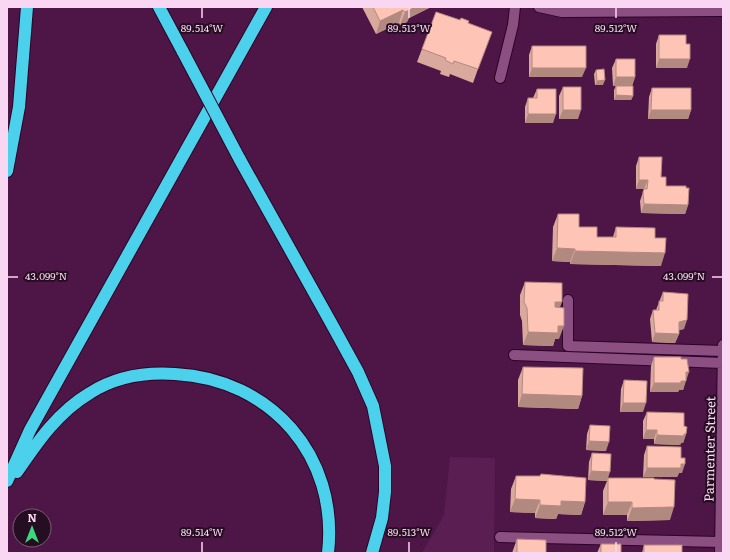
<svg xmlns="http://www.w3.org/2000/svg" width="730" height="560" font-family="Literata,serif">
  <rect width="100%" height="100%" fill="#4d1646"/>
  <path fill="#5b1e52" d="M450,457l45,1 -1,95h-72l22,-38z"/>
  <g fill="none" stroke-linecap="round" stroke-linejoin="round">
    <g stroke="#2d0428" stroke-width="12">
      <path id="minor" d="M539,7l23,5 161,-1
        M500,78l13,-53 2,-18
        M568,300v46l155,5
        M514,355l209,8
        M500,537l220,5
        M720,553l3,-208"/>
    </g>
    <g stroke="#2d0428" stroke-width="14">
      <path id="highway" d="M159,7l24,45
        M239,158l91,163 28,51 15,34 12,60v26l-3,26 -10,35
        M7,171l12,-64 8,-100
        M17,472c21,-31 41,-60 73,-79 25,-16 56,-21 85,-19 96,5 164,82 153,179
        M7,481l23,-51 236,-423"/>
    </g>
    <use href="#minor" stroke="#8b5081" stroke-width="10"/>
    <use href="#highway" stroke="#4cd1ec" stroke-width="12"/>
    <g stroke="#2d0428" stroke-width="14" stroke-linecap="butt">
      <path id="highway-bridge" d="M183,52l56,106"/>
    </g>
    <use href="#highway-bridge" stroke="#4cd1ec" stroke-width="12"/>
  </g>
  <path fill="#daa99d" d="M362,7h68l-1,1 -20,10 -2,4 -7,3 -1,-2 -23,11z
    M436,12l32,11 10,46 -5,14 -23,-9 -1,3 -9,-3 1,-3 -24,-9z
    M659,35l28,33h-31v-24z
    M532,46l50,31h-53v-22z
    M616,59l19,18 -3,9 1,10 -2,4h-17v-10l2,-4h-3l-1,-18z
    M596,70l7,15h-8l-1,-11z
    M563,87l15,32h-19v-23z
    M652,88l39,22 -3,9h-40l1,-22z
    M537,89l16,34h-28v-16l3,-9h5z
    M639,157l22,20 5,9 22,19 -3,9 -44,-1 -1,-12 4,-12h-8v-23z
    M558,214l21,13 18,10h16l3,-10 39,11 6,28 -91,-2v-2l-18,-1 1,-34z
    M525,282l34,57h-4l-2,7 -30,-1 -1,-24 -2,-6v-20z
    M663,292l21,37 -5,1v4l-4,9 -23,-1 -2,-23 3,-9h3z
    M654,357l27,2 5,20 -3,11h-4l-1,2h-28l1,-26z
    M523,367l59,29 -4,13 -60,-2v-27z
    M624,380l19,32h-23l1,-23z
    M647,412l37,14 2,8 -3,9h-2l-1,2 -26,-1v-5h-11v-18z
    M590,425l16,26 -20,-1 1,-16z
    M647,446l34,12 1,15h-3l-2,4h-34l1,-22z
    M592,453l16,25 46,1 16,41 -43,1v-6h-24v-24l4,-10 -19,-1 1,-18z
    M541,474l44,28 -4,13 -23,-1 -2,5 -21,-1v-5l-25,-1 1,-23 5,-13h24z
    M517,539l29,14h-34z
    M601,544l20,9h-24z
    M644,545l38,8h-40z"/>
  <path fill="#b2897f" d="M411,7h19l-1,1 -20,10 -2,4 -7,3 5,-13z
    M403,10l-4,13 -23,11 4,-13z
    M659,59h31l-3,9h-31z
    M532,68h54l-4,9h-53z
    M616,77h19l-3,9h-19z
    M605,80l-2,5h-8l2,-4z
    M616,95l17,1 -2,4h-17z
    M563,110h18l-3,9h-19z
    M651,110h40l-3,9h-40z
    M528,114h28l-3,9h-28z
    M639,180h9l-4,9h-8z
    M644,204l44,1 -3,9 -44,-1z
    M557,248l18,1 -5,13 -18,-1z
    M575,251l90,2 -4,13 -91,-2z
    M555,302h7l-5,13h-7z
    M687,320l-3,9 -9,2 4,-9z
    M558,326h6l-5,13h-4l-2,7 -30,-1 5,-13z
    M655,333l24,1 -4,9 -23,-1z
    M686,372h3l-6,18h-4l-1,2h-28l4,-9z
    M522,394l60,2 -4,13 -60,-2z
    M623,403h23l-3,9h-23z
    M646,430h11l-3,9h-11z
    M684,434h2l-3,9h-2l-1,2 -26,-1 3,-9z
    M589,441l20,1 -3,9 -20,-1z
    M681,464h4l-3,9h-3l-2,4h-34l4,-9z
    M591,471l19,1 -3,9 -19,-1z
    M515,499l25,1 -5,13 -25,-1z
    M561,501l24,1 -4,13 -23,-1 -2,5 -21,-1 5,-13z
    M608,502h24l-5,13h-24z
    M674,507l-4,13 -43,1 5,-13z"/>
  <path fill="#fec4b6" stroke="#b2897f" d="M373,7h38l1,2 -7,3 -2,-2 -23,11z
    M436,12l24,8 1,-2 8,3 -1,2 24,9 -14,37 -24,-8 -1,3 -8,-4 1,-2 -24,-9z
    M659,35h27v9h4v15h-31z
    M532,46h54v22h-54z
    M616,59h19v18h-19z
    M604,69l1,11 -8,1 -1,-11z
    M616,86h17v10l-17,-1z
    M563,87h18v23h-18z
    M652,88h39v22h-40z
    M537,89h19v25h-28v-16h9z
    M639,157h23l-1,20h5v9h20v2h3l-1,17 -44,-1 -1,-12 1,-3h3l1,-9h-9z
    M558,214h21v13h18v10h19v-10l39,1v10h11l-1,15 -90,-2v-2l-18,-1z
    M525,282l37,1v19h-7v5l9,1v18h-6v7l-30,-1 -1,-24 -3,-6z
    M663,292l25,2 -1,26 -8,2v12l-24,-1 -2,-23h6v-9h4z
    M654,357h27v2h6l2,13h-3v9h-5v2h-27z
    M523,367l60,1 -1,28 -60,-2z
    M624,380l23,1 -1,22h-23z
    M647,412l37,1v13l3,1 -1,7h-2v2l-27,-1v-5h-11z
    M590,425l20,1 -1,16 -20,-1z
    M647,446l34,1v11h4v6h-4v4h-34z
    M592,453l19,1 -1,18 -19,-1z
    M541,474l45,4 -1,24 -24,-1v5l-21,-1v-5l-25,-1 1,-23h24z
    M608,478h46v1l21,1 -1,27 -42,1v-6h-24z
    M517,539l29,1v13h-29z
    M601,544h20v9h-20z
    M644,545h38v8h-38z"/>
  <path fill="none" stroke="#f9d6f1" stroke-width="1.5" d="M202,8v10M409,8v10M616,8v10M8,277h10M712,277h10M202,542v10M409,542v10M616,542v10"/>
  <g text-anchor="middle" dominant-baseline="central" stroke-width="4" stroke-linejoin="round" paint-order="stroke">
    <g font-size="13" fill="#f9d6f1" stroke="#260e22">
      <text transform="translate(709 449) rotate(-89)">Parmenter Street</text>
    </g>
  </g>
  <g font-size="10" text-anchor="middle" fill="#f9d6f1" stroke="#260e22" stroke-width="4" stroke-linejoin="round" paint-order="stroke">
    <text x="202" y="32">89.514°W</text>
    <text x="409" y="32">89.513°W</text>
    <text x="616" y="32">89.512°W</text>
    <text x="46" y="280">43.099°N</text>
    <text x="684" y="280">43.099°N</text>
    <text x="202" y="536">89.514°W</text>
    <text x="409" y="536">89.513°W</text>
    <text x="616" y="536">89.512°W</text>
  </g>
  <rect width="730" height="560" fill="none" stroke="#f9d6f1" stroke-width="16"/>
  <g transform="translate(32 528)"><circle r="19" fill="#260e22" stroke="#7a5e75"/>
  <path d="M0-3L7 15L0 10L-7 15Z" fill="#3ad87f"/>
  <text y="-6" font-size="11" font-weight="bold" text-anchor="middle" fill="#f9d6f1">N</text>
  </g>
</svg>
